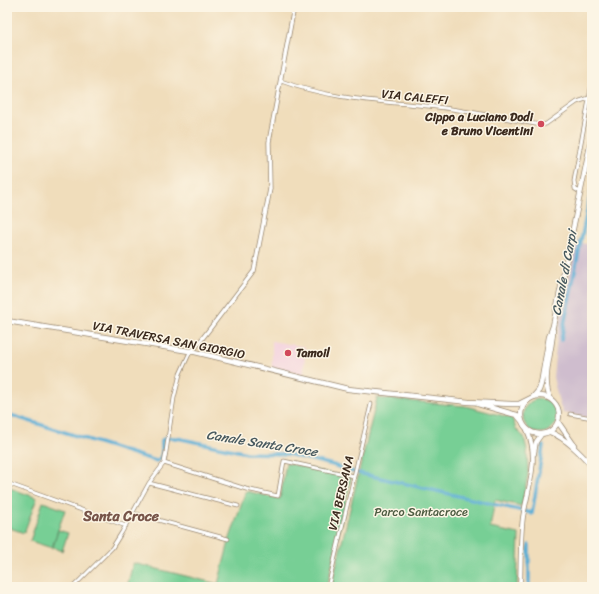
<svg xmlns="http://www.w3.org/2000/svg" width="599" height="594" font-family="Sriracha,sans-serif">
  <rect width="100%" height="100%" fill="#fcf5e5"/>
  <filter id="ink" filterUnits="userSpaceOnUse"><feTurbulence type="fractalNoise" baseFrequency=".025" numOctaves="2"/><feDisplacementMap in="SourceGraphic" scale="8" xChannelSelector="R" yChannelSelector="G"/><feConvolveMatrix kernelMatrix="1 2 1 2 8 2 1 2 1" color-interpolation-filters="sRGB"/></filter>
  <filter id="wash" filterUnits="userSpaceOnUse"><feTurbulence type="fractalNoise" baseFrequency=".012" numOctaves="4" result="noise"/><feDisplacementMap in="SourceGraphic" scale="16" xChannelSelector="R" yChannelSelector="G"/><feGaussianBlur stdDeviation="0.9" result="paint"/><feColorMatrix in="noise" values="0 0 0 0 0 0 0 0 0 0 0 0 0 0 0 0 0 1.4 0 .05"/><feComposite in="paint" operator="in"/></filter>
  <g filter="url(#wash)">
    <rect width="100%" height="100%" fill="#f0ddbb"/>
    <path fill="#f3cfde" d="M272,341l33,6 -1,27 -32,-6z"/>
    <path fill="#cfbdce" d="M576,242l16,3v173l-29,-5 -4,-10 -6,-26 4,-40z"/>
    <path fill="#77cf95" stroke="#597c5a" d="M377,398l88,8 47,12 4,11 8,8 3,13 1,24 -6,32 -27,-6 -5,28 29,6 -2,53h-186z
      M523 416a17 17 0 1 1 34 0a17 17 0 1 1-34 0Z
      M286,463l65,15 -24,109h-200l6,-24 85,21 12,-46 16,-47 34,8z
      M7,487l30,11 -13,35 -17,-6z
      M43,502l22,8 -7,20 10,3 -6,18 -9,-4 5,-17 -6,18 -22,-7z"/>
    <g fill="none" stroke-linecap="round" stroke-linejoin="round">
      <path stroke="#5aadd5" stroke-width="3.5" d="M561,340l31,-154
        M7,414l149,47c8,-3 6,-14 6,-21l4,-2h11l70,15 40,1 46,11 17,6 182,42
        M532,514l11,-68
        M529,587v-42"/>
    </g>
  </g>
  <g filter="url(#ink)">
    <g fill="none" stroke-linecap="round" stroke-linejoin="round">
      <g stroke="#96846c" stroke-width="4.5">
        <path id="minor" d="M281,81c50,19 103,20 155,26 35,4 71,12 105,18l5,-1 31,-22 12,-4
          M580,192l-5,-3 -1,-8 18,-98
          M570,414l22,4
          M164,463l82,26 32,7 6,-35 70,15
          M7,483l119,43
          M149,483l89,23
          M132,513l96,26
          M73,587l39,-39 10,-16 27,-49 15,-20 2,-11 8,-54 6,-24 10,-22
          M328,587l43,-183"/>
      </g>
      <g stroke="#96846c" stroke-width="5">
        <path id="tertiary" d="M190,352l5,-4 59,-77 16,-82 -1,-47 25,-135"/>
      </g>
      <g stroke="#96846c" stroke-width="5.5">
        <path id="secondary" d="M534,454l2,-12 5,-7
          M520,587c1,-23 0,-48 3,-70 5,-29 17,-59 4,-87"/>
      </g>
      <g stroke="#96846c" stroke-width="6">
        <path id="primary" d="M7,321l188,31 153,37 121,13 42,2h8l14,-7 6,-7 2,-6 8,-47 4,-11 39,-190
          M521 415a19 19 0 1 1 38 0a19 19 0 1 1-38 0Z
          M551,399c-11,-18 2,-49 2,-69
          M478,404l35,10 4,1 4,5
          M558,422l16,23
          M550,432c17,7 30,21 42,34"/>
      </g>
      <use href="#minor" stroke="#fff" stroke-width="3"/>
      <use href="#tertiary" stroke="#fff" stroke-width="3.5"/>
      <use href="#secondary" stroke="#fff" stroke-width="4"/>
      <use href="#primary" stroke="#fff" stroke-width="4.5"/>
    </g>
  </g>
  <g fill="#d1495b" stroke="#fcf5e5" stroke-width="1.5">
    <circle cx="541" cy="124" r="4"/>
    <circle cx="288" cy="353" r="4"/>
  </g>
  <g text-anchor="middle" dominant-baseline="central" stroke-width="3" stroke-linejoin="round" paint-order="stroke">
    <g font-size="12" fill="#3b2a1e" stroke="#fcf5e5">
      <text transform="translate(415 97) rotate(6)">VIA CALEFFI</text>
      <text transform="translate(169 340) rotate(11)">VIA TRAVERSA SAN GIORGIO</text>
      <text transform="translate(341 493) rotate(-77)">VIA BERSANA</text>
    </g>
    <g font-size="12" font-weight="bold" fill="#3b2a1e" stroke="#fcf5e5" text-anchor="end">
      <text x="533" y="117">Cippo a Luciano Dodi<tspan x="533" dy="14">e Bruno Vicentini</tspan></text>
      <text x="296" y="353" text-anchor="start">Tamoil</text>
    </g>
    <g font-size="12" fill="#4d5c42" stroke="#fcf5e5">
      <text x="421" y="512">Parco Santacroce</text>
    </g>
    <g font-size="13" font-style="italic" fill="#46585e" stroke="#fcf5e5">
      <text transform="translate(564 273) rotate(-79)">Canale di Carpi</text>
      <text transform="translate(262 443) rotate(9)">Canale Santa Croce</text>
    </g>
    <g font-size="14" font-weight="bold" fill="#775449" stroke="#fcf5e5">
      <text x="121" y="516">Santa Croce</text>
    </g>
  </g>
  <rect width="599" height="594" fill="none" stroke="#fcf5e5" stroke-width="24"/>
</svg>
